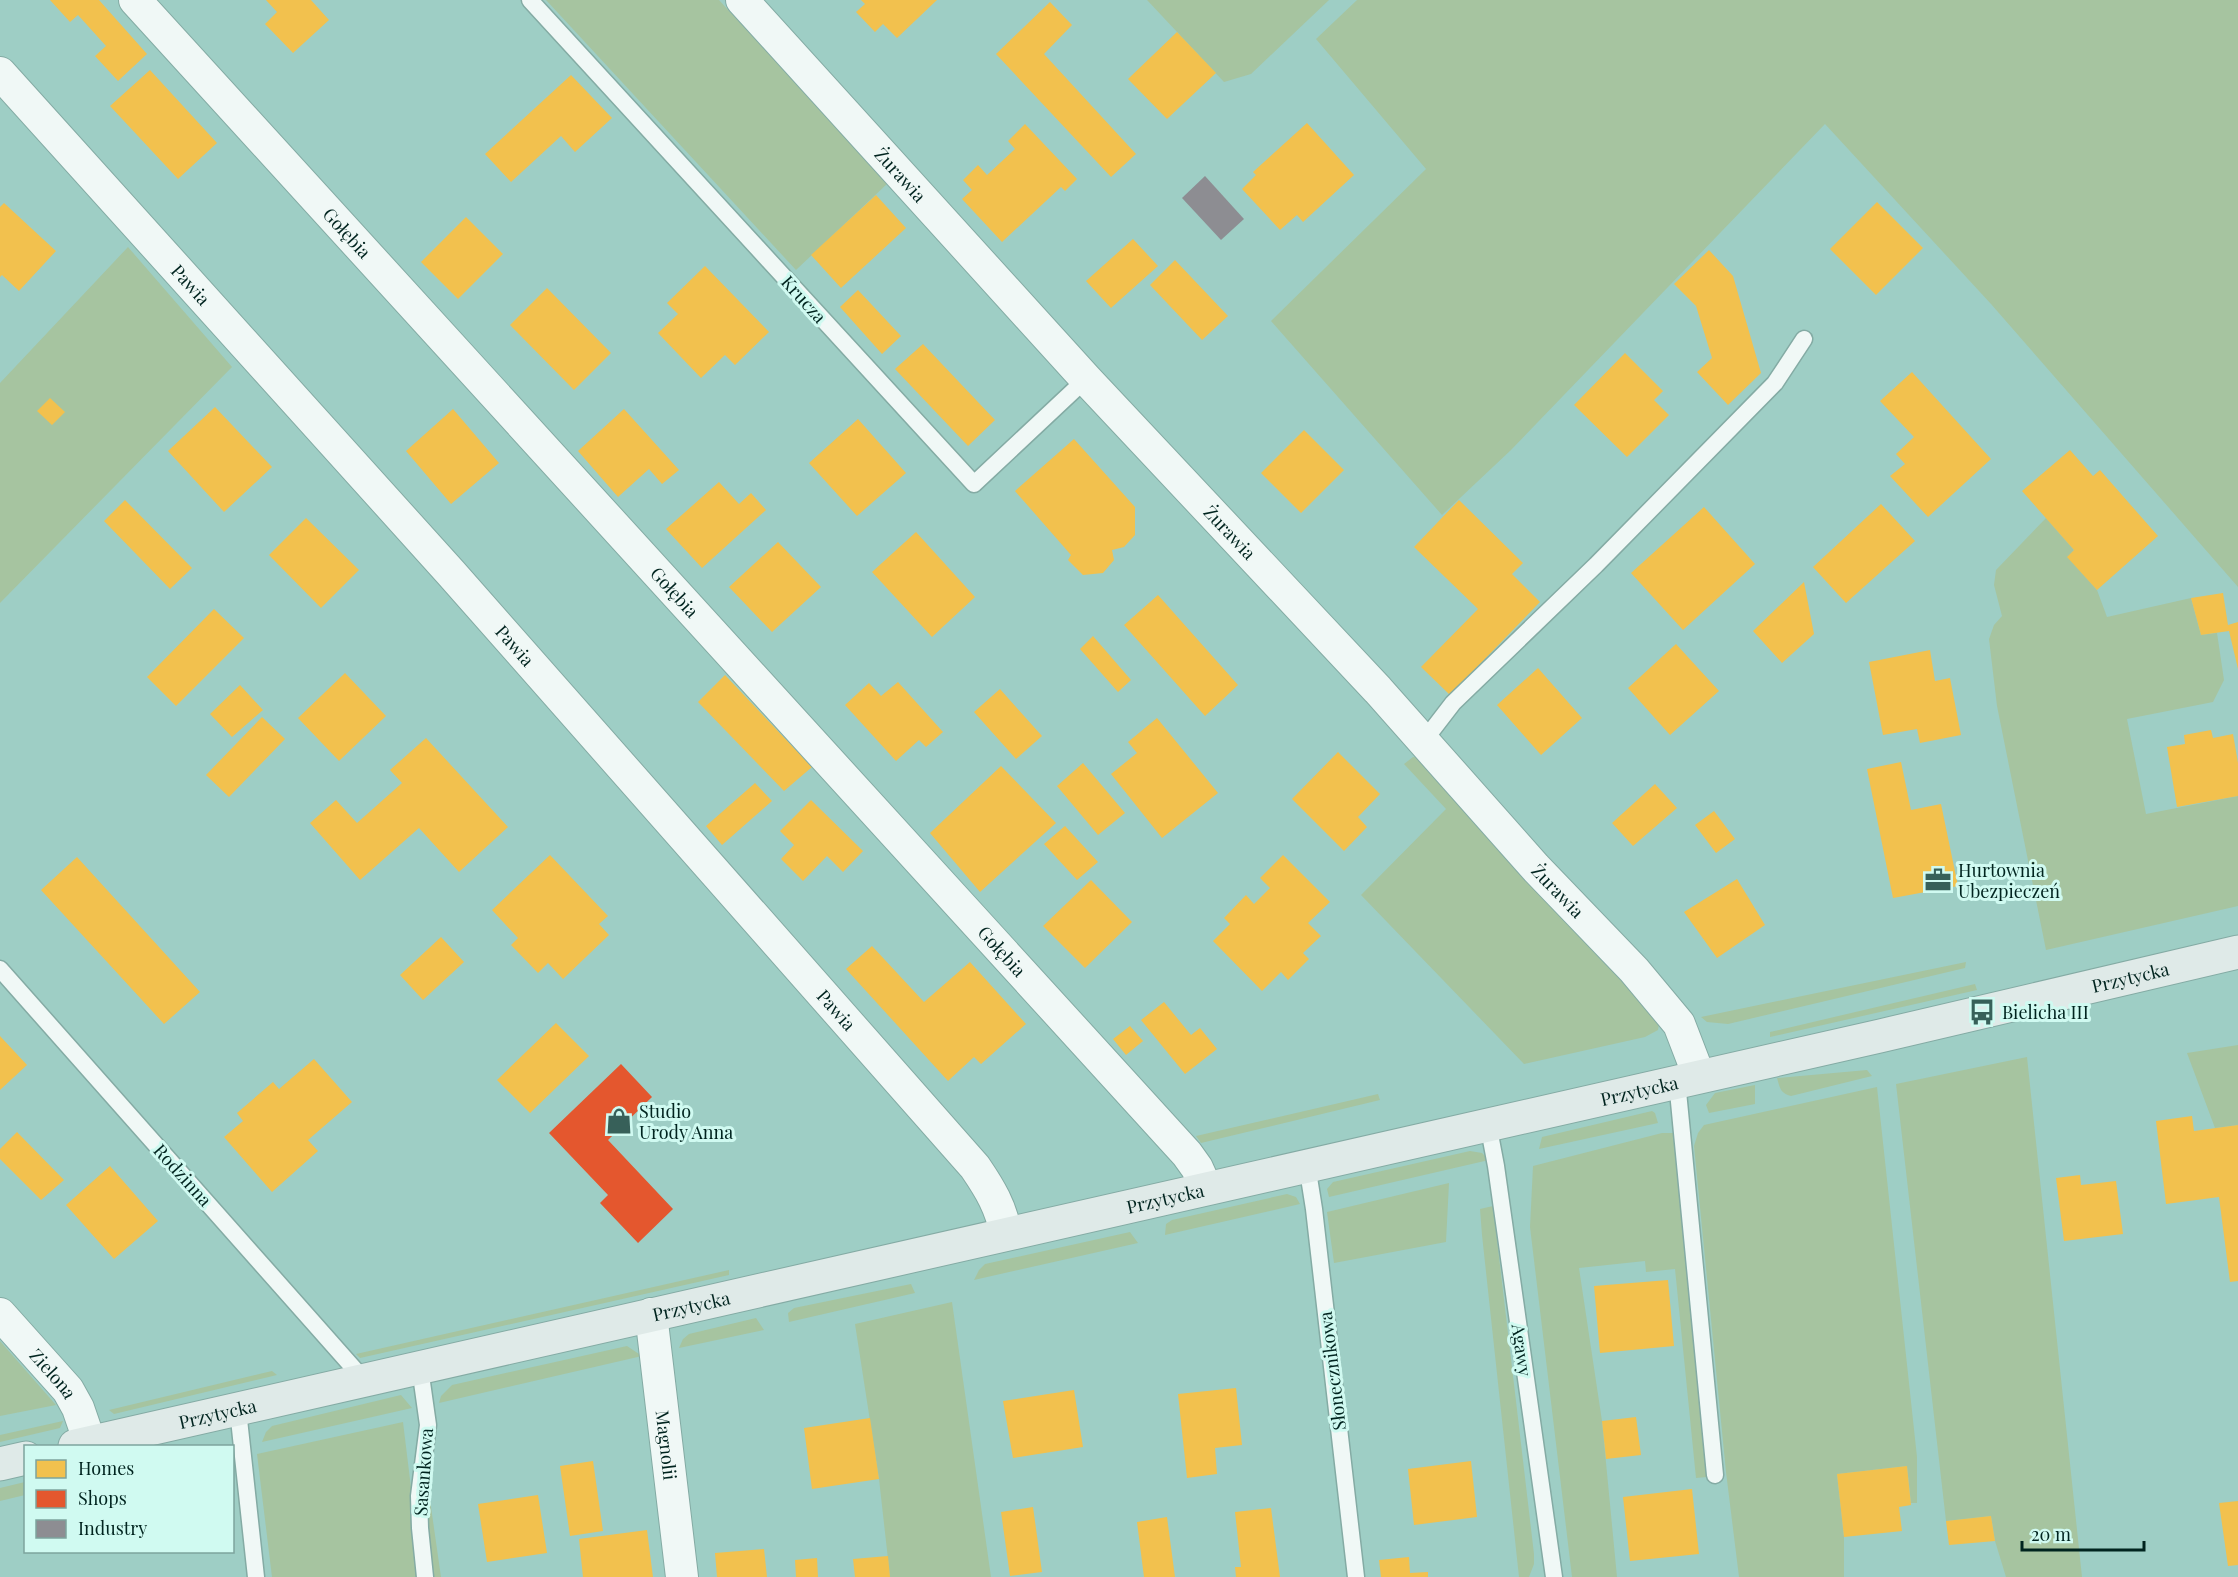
<svg xmlns="http://www.w3.org/2000/svg" width="2238" height="1577" font-family="'Playfair Display',serif">
  <rect width="100%" height="100%" fill="#9ecec5"/>
  <path fill="#a6c4a0" d="M546,0h173l169,183 -92,87z
    M1147,0h182l-78,74 -27,8z
    M1357,0h881v587l-247,-283 -166,-180 -314,326 -69,65 -171,-194 155,-152 -110,-130z
    M128,247l104,120 -232,236v-220z
    M2046,518l28,32 -6,7 29,33 10,27 84,-19 10,37 16,-2 7,47 -11,22 -86,17 19,95 92,-18v110l-192,44 -49,-244 -8,-67 5,-14 8,-9 -8,-31 2,-15z
    M1413,757l9,1 5,6 217,241 15,19 -1,6 -13,7 -121,27 -163,-169 85,-86 -42,-45z
    M1966,962l-1,6 -237,56 -21,-2 -6,-5z
    M1975,984l2,6 -207,47v-5z
    M2238,1045v80l-23,3 -28,-75z
    M2027,1057l55,520h-76l-11,-36 -4,-25 -45,5 -50,-437z
    M1867,1070l5,6 -81,20c-11,-3 -11,-8 -14,-18z
    M1755,1085v19l-46,9 -3,-8 9,-12z
    M1877,1087l40,370v46h-6l-4,-37 -70,8 7,63v40h-105l-13,-105 -32,-326 4,-13 6,-8z
    M1378,1094l2,6 -179,43 -5,-7z
    M1652,1111l3,2 3,10 -119,26 3,-12z
    M1662,1133h12l33,344 -11,1 -21,-209 -29,3 -1,-11 -66,7 23,153 15,156h-45l-42,-350 3,-61z
    M1470,1151l12,2 7,7 -160,37 -2,-8 6,-7z
    M1449,1183l-3,59 -112,21 -7,-51z
    M1287,1194l9,3 4,7 -135,31 1,-11 6,-4z
    M1493,1206l41,348v10l-5,13h-10l-37,-342 -2,-26z
    M1130,1232l8,11 -164,37 5,-10 6,-6z
    M729,1270v5l-369,83 -4,-4z
    M911,1284l4,9 -126,29 -1,-9 6,-5z
    M952,1302l39,275h-101l-11,-98 -24,-155z
    M756,1318l8,12 -85,18 4,-9 6,-5z
    M0,1341l56,64 -56,11z
    M627,1346l15,10 -203,47 2,-7 11,-11z
    M272,1371l5,4 -163,39 -5,-4z
    M401,1395l11,13 -150,34 4,-10 6,-6z
    M63,1421l-3,7 -60,14v-7z
    M403,1422l10,82 17,-4 11,77h-169l-15,-123z
    M25,1482v13l-25,6v-13z"/>
  <path fill="#f2c14e" d="M50,0h49l48,54 -29,27 -23,-25 11,-10 -28,-31 -8,7z
    M266,0h45l18,20 -36,33 -28,-29 12,-12z
    M861,0h76l-40,38 -14,-14 -8,8 -19,-20 9,-8z
    M1050,2l22,23 -28,29 92,100 -25,23 -115,-123z
    M1177,32l39,41 -49,46 -39,-40z
    M150,70l67,73 -39,36 -68,-73z
    M571,75l41,43 -37,34 -14,-16 -50,46 -26,-28z
    M1307,123l47,52 -51,47 -6,-7 -17,15 -38,-41 14,-14 -3,-3z
    M1025,124l52,55 -12,12 -4,-4 -59,55 -40,-43 10,-9 -9,-10 15,-15 9,10 28,-26 -7,-8z
    M876,195l30,33 -65,60 -30,-33z
    M1877,202l46,46 -47,47 -46,-46z
    M4,203l52,48 -37,40 -17,-16 -2,2v-70z
    M466,217l37,37 -45,45 -37,-37z
    M1133,239l25,27 -47,42 -25,-27z
    M1709,250l24,26 28,97 -33,32 -31,-33 15,-14 -16,-52 -22,-22z
    M1175,260l53,56 -26,24 -52,-55z
    M705,266l64,66 -34,33 -10,-10 -24,23 -43,-45 20,-19 -11,-11z
    M547,288l64,65 -37,37 -64,-65z
    M858,290l43,46 -19,18 -42,-47z
    M923,344l72,76 -27,26 -73,-77z
    M1625,353l38,38 -9,9 15,15 -42,42 -53,-52z
    M1912,372l79,87 -63,58 -38,-41 15,-12 -9,-10 18,-17 -34,-36z
    M50,398l15,14 -13,13 -15,-14z
    M215,407l57,60 -48,45 -56,-61z
    M453,409l46,54 -48,41 -45,-53z
    M624,409l55,61 -17,14 -13,-15 -31,28 -40,-46z
    M858,419l48,54 -49,43 -48,-53z
    M1304,430l40,40 -43,43 -40,-40z
    M1074,439l61,68v28l-11,12 -12,3 2,10 -11,13 -20,2 -15,-15 3,-5 -56,-64z
    M2070,450l23,26 7,-6 58,66 -61,54 -30,-33 7,-7 -52,-59z
    M719,482l20,22 12,-11 15,17 -64,58 -36,-39z
    M125,500l67,68 -22,21 -66,-68z
    M1459,500l64,63 -11,11 28,28 -90,93 -29,-28 57,-58 -64,-62z
    M1881,504l34,37 -69,62 -33,-36z
    M1704,507l51,57 -72,66 -52,-57z
    M306,518l53,52 -38,38 -52,-53z
    M916,532l59,65 -43,40 -60,-65z
    M778,542l43,45 -49,45 -43,-45z
    M1804,582l10,52 -32,29 -29,-32z
    M2223,593l5,32 10,-3v47l-9,-38 -28,4 -10,-37z
    M1158,595l80,90 -33,31 -81,-91z
    M214,609l30,29 -68,68 -29,-29z
    M1093,636l38,44 -13,12 -38,-43z
    M1676,644l43,47 -49,44 -42,-47z
    M1930,650l5,31 15,-3 11,57 -41,8 -3,-14 -34,6 -14,-73z
    M1538,668l44,50 -41,37 -44,-50z
    M345,673l41,43 -47,45 -41,-43z
    M725,675l87,92 -28,24 -86,-89z
    M898,682l45,50 -17,15 -7,-7 -23,21 -51,-56 24,-22 12,13z
    M240,685l23,25 -31,27 -22,-23z
    M1000,689l42,47 -26,23 -42,-47z
    M262,717l23,22 -56,58 -23,-22z
    M1157,718l61,75 -56,45 -51,-64 26,-21 -9,-11z
    M2211,730l2,8 20,-4 5,29v33l-61,11 -10,-60 18,-3 -1,-9z
    M426,738l82,89 -49,45 -40,-44 -59,52 -50,-57 26,-23 21,23 45,-40 -12,-13z
    M1338,752l42,42 -22,23 9,10 -23,24 -52,-52z
    M1901,762l10,48 30,-6 17,82 -65,12 -26,-129z
    M1083,763l42,50 -27,22 -41,-49z
    M1001,766l55,57 -76,69 -50,-59z
    M755,783l17,18 -50,44 -16,-19z
    M1655,784l22,24 -44,38 -21,-23z
    M811,800l52,51 -20,21 -16,-16 -24,25 -22,-22 13,-14 -14,-14z
    M1714,811l21,28 -19,14 -21,-28z
    M1065,826l33,36 -21,18 -33,-36z
    M550,855l58,61 -9,8 10,11 -46,44 -15,-16 -10,10 -27,-28 7,-7 -26,-28z
    M1283,855l47,47 -22,21 13,13 -18,17 6,6 -21,21 -7,-8 -19,19 -49,-50 17,-17 -6,-6 22,-23 8,9 16,-16 -10,-10z
    M77,857l123,135 -36,32 -123,-134z
    M1737,879l28,46 -48,33 -33,-46z
    M1091,880l41,42 -47,46 -42,-42z
    M441,937l23,25 -41,38 -23,-25z
    M872,946l52,56 46,-40 56,62 -45,40 -7,-7 -26,24 -102,-112z
    M1164,1002l27,33 9,-7 17,21 -32,25 -44,-54z
    M556,1023l33,33 -59,57 -33,-33z
    M1130,1026l13,15 -17,14 -13,-16z
    M0,1036l27,29 -27,25z
    M314,1059l38,43 -44,38 10,11 -46,41 -48,-55 19,-16 -6,-8 36,-31 6,7z
    M2192,1116l2,15 44,-6v156l-8,1 -11,-85 -53,7 -10,-83z
    M17,1132l47,48 -23,20 -41,-41v-10z
    M110,1166l48,55 -44,38 -48,-54z
    M2080,1175l1,10 35,-4 7,53 -59,7 -8,-63z
    M1668,1280l6,66 -74,7 -6,-67z
    M1236,1388l6,57 -27,3 2,26 -30,4 -9,-84z
    M1074,1390l9,57 -70,11 -10,-57z
    M1636,1417l5,38 -35,4 -4,-38z
    M870,1418l9,61 -67,10 -8,-61z
    M593,1461l10,70 -33,5 -10,-70z
    M1471,1461l6,56 -63,8 -6,-56z
    M1907,1466l4,39 -12,2 3,24 -58,6 -7,-63z
    M1692,1489l7,65 -69,7 -7,-64z
    M538,1495l9,58 -60,9 -9,-58z
    M2238,1501v64l-10,1 -9,-63z
    M1033,1507l9,65 -32,4 -9,-64z
    M1271,1508l9,69h-44l-1,-10h6l-6,-55z
    M1991,1516l4,25 -46,4 -3,-24z
    M1167,1517l8,60h-31l-7,-55z
    M647,1530l6,47h-70l-4,-38z
    M764,1549l3,28h-50l-2,-24z
    M888,1556l2,21h-35l-2,-18z
    M1409,1557l1,16 18,-1v5h-47l-2,-17z
    M817,1558l1,19h-22l-1,-17z"/>
  <path fill="#e4572e" d="M621,1064l31,33 -44,43 65,69 -35,34 -38,-40 8,-8 -59,-62z"/>
  <path fill="#8d8d92" d="M1205,176l39,43 -23,21 -39,-42z"/>
  <g fill="none" stroke-linecap="round" stroke-linejoin="round">
    <g stroke="#84aba4" stroke-width="19">
      <path id="lane" d="M530,0l444,484 112,-105
        M1423,742l30,-39 143,-138 179,-182 29,-44
        M0,969l365,412
        M1677,1081l38,394
        M1488,1124l8,42 58,411
        M1307,1165l7,44 42,368
        M420,1368l8,57 -9,71 1,32 5,49
        M238,1410l18,167"/>
    </g>
    <g stroke="#84aba4" stroke-width="34">
      <g id="street">
        <path id="s1" d="M135,0l1052,1154 10,14 9,20"/>
        <path id="s2" d="M742,0l344,379 292,311 157,177 99,103 45,54 20,52"/>
        <path id="s3" d="M0,73l451,500 524,594c15,22 26,40 31,67"/>
        <path id="s4" d="M0,1314l68,76 10,18 12,35"/>
        <path id="s5" d="M651,1314l31,263"/>
      </g>
    </g>
    <g stroke="#84aba4" stroke-width="35">
      <g id="secondary">
        <path id="s6" d="M75,1446l1805,-410 358,-84"/>
        <path d="M0,1464l26,-6"/>
      </g>
    </g>
    <use href="#lane" stroke="#f0f8f6" stroke-width="16"/>
    <use href="#street" stroke="#f0f8f6" stroke-width="32"/>
    <use href="#secondary" stroke="#dfeae8" stroke-width="33"/>
  </g>
  <defs>
    <g id="office-bare" transform="scale(2.07)"><path d="M-6-3h4V-5.5h4V-3h4V5H-6ZM-1-4.5V-3h2v-1.5ZM-6 0V1H6V0Z" fill="#376059" stroke="#d0faf1" stroke-width="2.5" paint-order="stroke"/></g>
    <g id="bus-bare" transform="scale(2.07)"><path d="M-5-6H5V4H4V6H2V4H-2V6H-4V4H-5ZM-3.5-4V0h7V-4ZM-3.5 1.2v1.5H-2V1.2ZM2 1.2v1.5H3.5V1.2Z" fill="#376059" stroke="#d0faf1" stroke-width="2.5" paint-order="stroke"/></g>
    <g id="shop-bare" transform="scale(2.07)"><path d="M-5-2.5h2.3a2.7 3.5 0 0 1 5.4 0H5L5.5 6h-11ZM-1.5-2.5h3a1.5 2.3 0 0 0-3 0Z" fill="#376059" stroke="#d0faf1" stroke-width="2.5" paint-order="stroke"/></g>
  </defs>
  <g fill-rule="evenodd">
    <use href="#office-bare" x="1938" y="880"/>
    <use href="#bus-bare" x="1982" y="1012"/>
    <use href="#shop-bare" x="619" y="1121"/>
  </g>
  <g text-anchor="middle" dominant-baseline="central" stroke-width="6" stroke-linejoin="round" paint-order="stroke">
    <g font-size="18" fill="#00241f" stroke="#d0faf1">
      <text stroke="none"><textPath href="#s2" startOffset="236">Żurawia</textPath></text>
      <text stroke="none"><textPath href="#s1" startOffset="315">Gołębia</textPath></text>
      <text stroke="none"><textPath href="#s3" startOffset="285">Pawia</textPath></text>
      <text transform="translate(804 299) rotate(48)">Krucza</text>
      <text stroke="none"><textPath href="#s2" startOffset="722">Żurawia</textPath></text>
      <text stroke="none"><textPath href="#s1" startOffset="801">Gołębia</textPath></text>
      <text stroke="none"><textPath href="#s3" startOffset="770">Pawia</textPath></text>
      <text stroke="none"><textPath href="#s2" startOffset="1208">Żurawia</textPath></text>
      <text stroke="none"><textPath href="#s1" startOffset="1287">Gołębia</textPath></text>
      <text stroke="none"><textPath href="#s6" startOffset="2108">Przytycka</textPath></text>
      <text stroke="none"><textPath href="#s3" startOffset="1256">Pawia</textPath></text>
      <text stroke="none"><textPath href="#s6" startOffset="1604">Przytycka</textPath></text>
      <text transform="translate(183 1175) rotate(48)">Rodzinna</text>
      <text stroke="none"><textPath href="#s6" startOffset="1118">Przytycka</textPath></text>
      <text stroke="none"><textPath href="#s6" startOffset="632">Przytycka</textPath></text>
      <text transform="translate(1522 1350) rotate(82)">Agawy</text>
      <text transform="translate(1332 1371) rotate(-97)">Słonecznikowa</text>
      <text stroke="none"><textPath href="#s4" startOffset="80">Zielona</textPath></text>
      <text stroke="none"><textPath href="#s6" startOffset="146">Przytycka</textPath></text>
      <text stroke="none"><textPath href="#s5" startOffset="132">Magnolii</textPath></text>
      <text transform="translate(423 1472) rotate(-86)">Sasankowa</text>
    </g>
    <g font-size="18" fill="#00241f" stroke="#d0faf1" text-anchor="start">
      <text x="1958" y="870">Hurtownia<tspan x="1958" dy="21">Ubezpieczeń</tspan></text>
      <text x="2002" y="1012">Bielicha III</text>
      <text x="639" y="1111">Studio<tspan x="639" dy="21">Urody Anna</tspan></text>
    </g>
  </g>
  <rect x="24" y="1445" width="210" height="108" fill="#d0faf1" stroke="#7da49d" stroke-width="1.5"/>
  <rect x="36" y="1460" width="30" height="18" fill="#f2c14e" stroke="#7da49d" stroke-width="1.5"/>
  <text x="78" y="1475" font-size="18" fill="#00241f">Homes</text>
  <rect x="36" y="1490" width="30" height="18" fill="#e4572e" stroke="#7da49d" stroke-width="1.5"/>
  <text x="78" y="1505" font-size="18" fill="#00241f">Shops</text>
  <rect x="36" y="1520" width="30" height="18" fill="#8d8d92" stroke="#7da49d" stroke-width="1.5"/>
  <text x="78" y="1535" font-size="18" fill="#00241f">Industry</text>
  <path d="M2022 1541v9h122v-9" fill="none" stroke="#00241f" stroke-width="3"/>
  <text x="2031" y="1541" font-size="18" fill="#00241f" stroke="#d0faf1" stroke-width="4.5" paint-order="stroke">20 m</text>
</svg>
